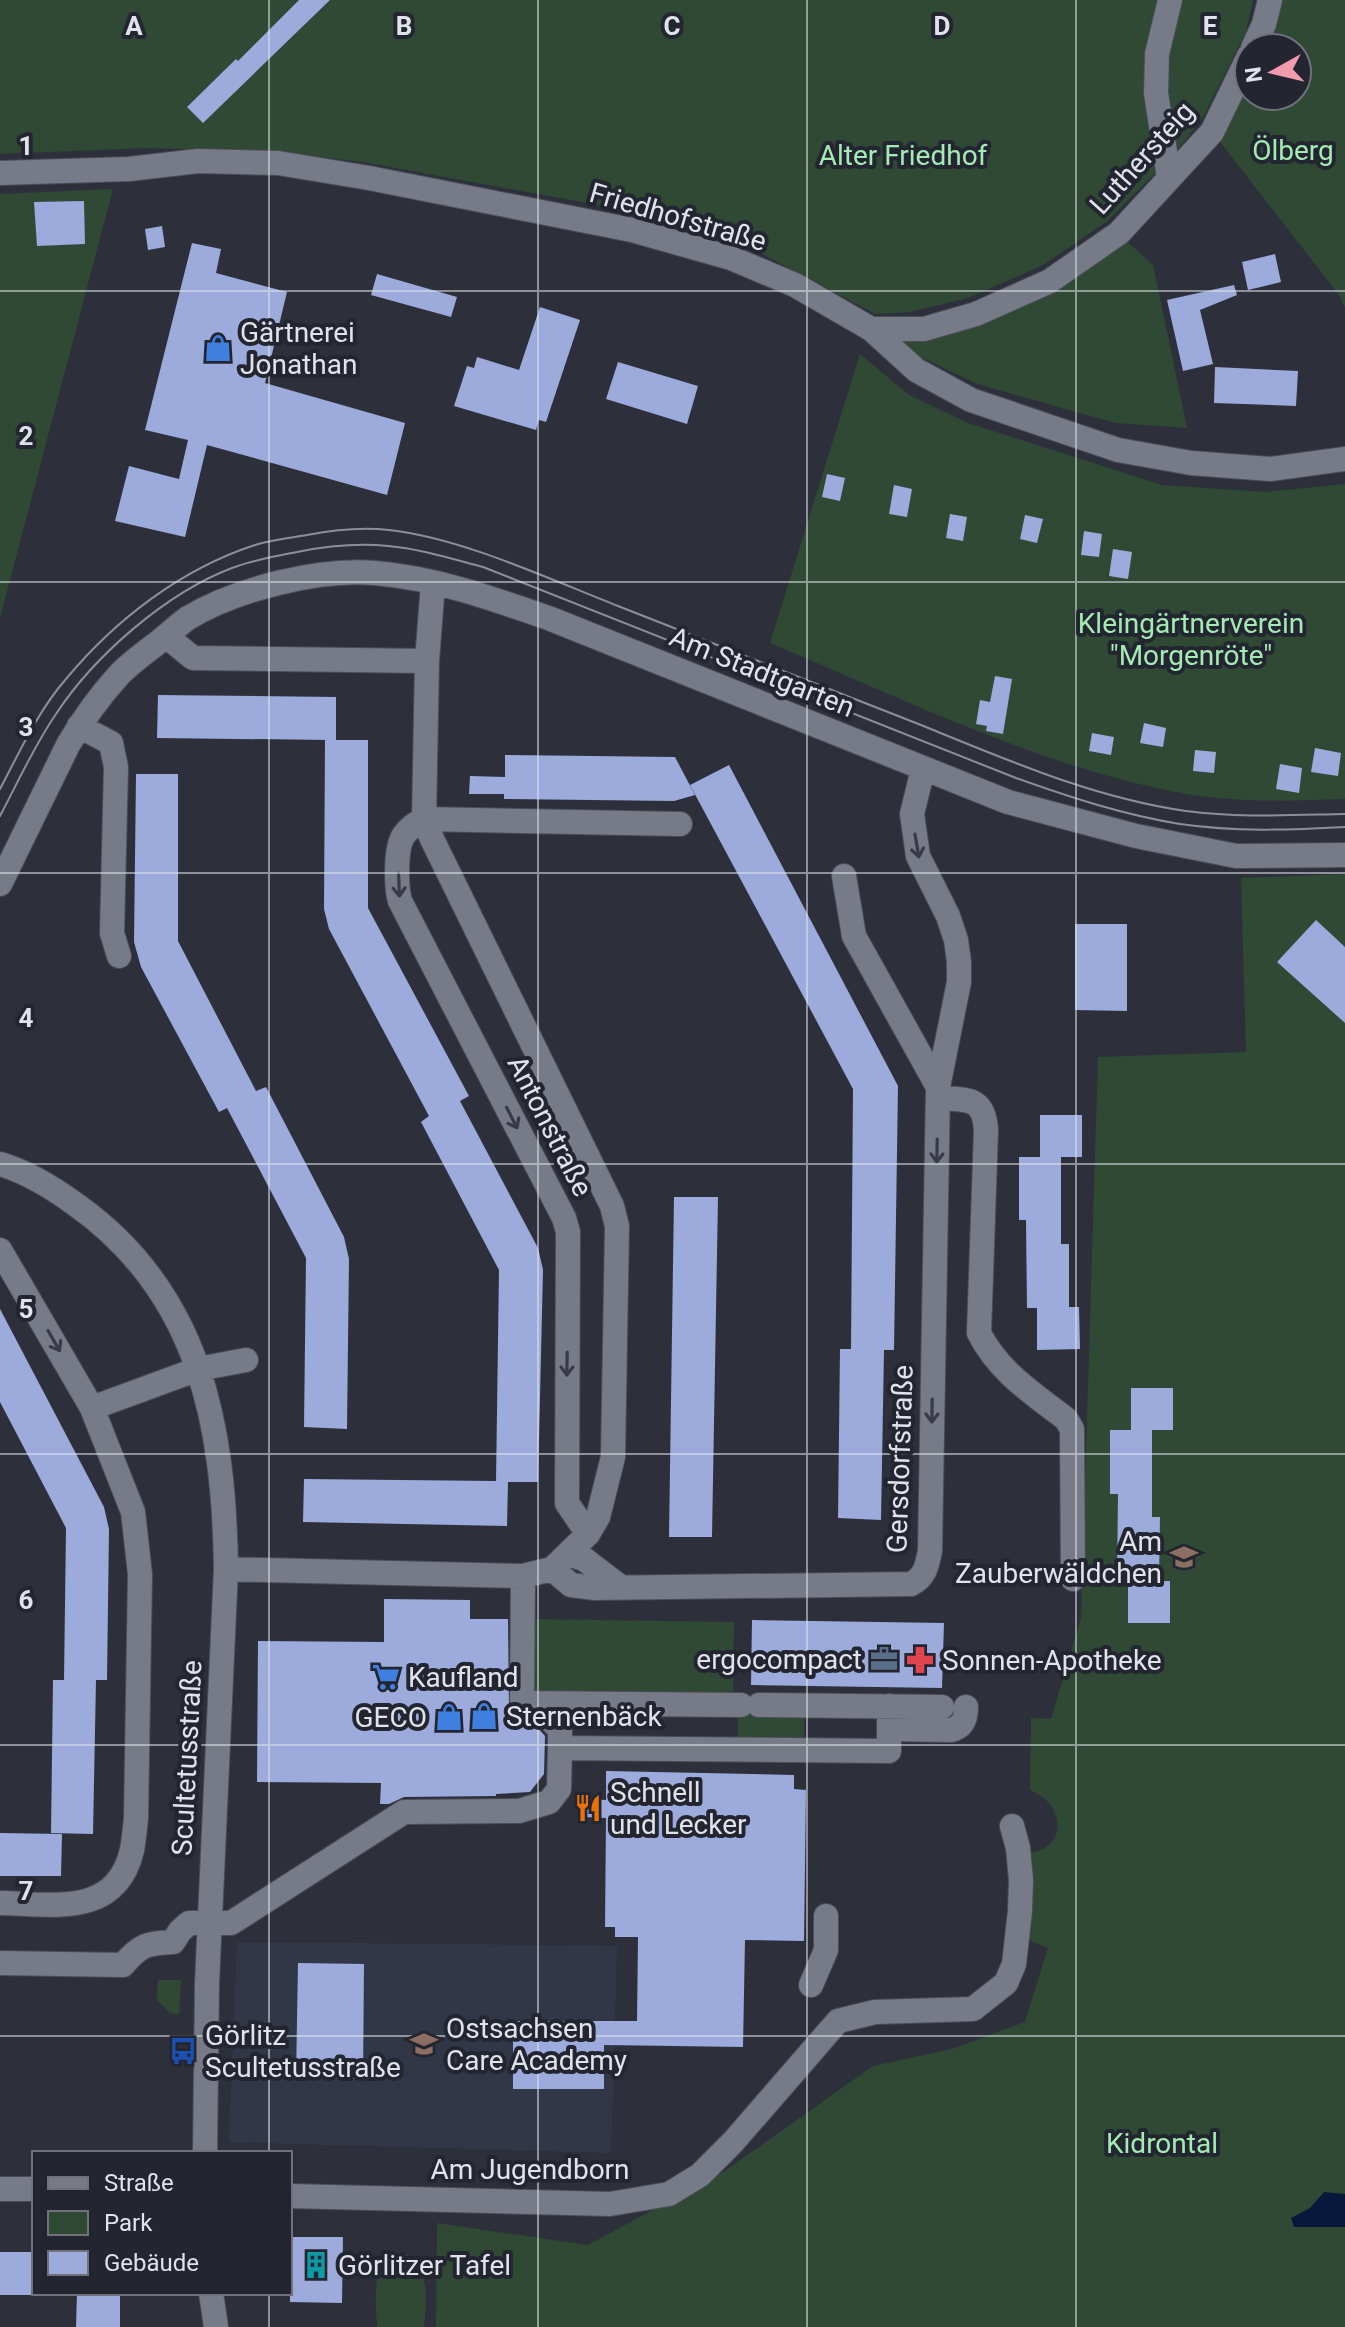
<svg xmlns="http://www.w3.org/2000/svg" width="1345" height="2327" font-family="Roboto,sans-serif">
  <rect width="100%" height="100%" fill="#2d303b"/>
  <path fill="#323748" d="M237,1942l380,4 -6,207 -382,-11z"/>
  <path fill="#2f4935" d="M0,0h1253l-7,32 -43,85 -30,39 -67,66 -63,43 -75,33 -58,14 -35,2 -120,-64 -124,-39 -268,-49 -91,-11 -126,-3 -146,6z
    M1273,0h72v307l-6,-12 -125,-161 35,-72v34h48v-48h-42z
    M113,189l-113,429v-424z
    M1121,236l32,29 34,163 -71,-5 -139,-39 -56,-27 -38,-23 41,-1z
    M860,354l49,41 59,28 194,62 104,7 79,-8v315c-55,2 -110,4 -164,-6 -143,-27 -277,-94 -411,-150z
    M1345,874v1453h-909l1,-104 151,22 137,-74 148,-105 79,-17 73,-27 23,-74 -19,-8v-88c25,1 37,-26 22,-46 -5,-8 -13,-12 -21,-16l1,-72 20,1 30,-101 17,-561 148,-5 -5,-174z
    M531,1619l203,3 -1,78 -199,-4z
    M738,1714l66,1v28l-66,-1z
    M158,1980h23l-2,34 -9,-1 -13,-13z
    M392,2252c39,-2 35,48 32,75h-47c-1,-21 -6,-64 15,-75z"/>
  <path fill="#08173c" d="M1324,2192l21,2v33h-51l-3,-9 19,-10z"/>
  <path fill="#9caadc" d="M299,0h31l-127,123 -16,-16 49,-48 2,2z
    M84,201l1,43 -48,2 -3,-44z
    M162,226l3,21 -17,3 -3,-21z
    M192,243l29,6 -5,24 71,19 -22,91 140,40 -18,72 -180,-50 -22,92 -70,-16 14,-55 50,13 9,-39 -43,-10z
    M1275,254l6,28 -33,8 -6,-28z
    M377,274l80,23 -6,20 -80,-22z
    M1234,285l3,10 -37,15 13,54 -30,7 -16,-71z
    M540,307l40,13 -34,102 -7,-2 -3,10 -82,-24 13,-40 7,2 3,-11 42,13z
    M618,362l80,24 -11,38 -81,-25z
    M1215,367l83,4 -2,35 -82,-3z
    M827,474l18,4 -5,23 -18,-4z
    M894,485l18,4 -5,28 -18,-3z
    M950,514l17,3 -4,24 -17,-3z
    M1025,515l18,4 -6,24 -17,-4z
    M1084,531l18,3 -3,23 -18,-2z
    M1113,549l19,3 -4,27 -19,-3z
    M995,676l17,3 -9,55 -17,-3 1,-5 -11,-2 4,-24 10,2z
    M158,695l178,2v43h32v168l101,188 -9,5 78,147 5,22 -5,212h-30l-1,44 -204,-4 1,-43 192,2 3,-211 -78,-148 8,-6 -100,-187 -5,-20 1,-169h6l-174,-2z
    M1144,723l22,5 -3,19 -23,-4z
    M1092,733l22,4 -3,18 -22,-4z
    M1315,748l26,5 -3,23 -27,-4z
    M1195,750l21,2 -2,21 -21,-2z
    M505,755l170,2 20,38 -21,6 -170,-2v-5h-35l1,-18 35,1z
    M1280,764l22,4 -3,25 -23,-4z
    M729,765l169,321 -4,264h-10l-3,170 -43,-2 2,-169h11l2,-260 -163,-304z
    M136,774h42v167l78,150 10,-4 78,150 5,22 -2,170 -43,-2 2,-169 -79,-150 -8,4 -78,-145 -7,-25z
    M1316,920l29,27v76l-68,-61z
    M1075,924h52v87l-52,-1z
    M1040,1115h42v42h-21v87h8v63h10l1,42 -43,1v-42h-10l-1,-88h-7v-63h21z
    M674,1197h44l-6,340h-43z
    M0,1309l104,198 5,22 -2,151h-11l-3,154 -42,-1 2,-153h11l2,-152 -66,-126z
    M1131,1388h42v42h-21v87h8l-1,64h11v42h-42v-42h-11l1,-87h-8v-64h21z
    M384,1599l86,1v19h38l1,91 6,6 14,2 16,18 -1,38 -14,18 -34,2v2l-92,1 -15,7h-9l1,-21 -124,-1 1,-141 126,1z
    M752,1620l192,3 -2,65 -191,-3z
    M606,1771l188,4v14l12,1 -2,151 -59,-1 -2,107 -139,-2v44h-91v-68h124l1,-84h-23v-10h-10l1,-109 -23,-1 1,-18 22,1z
    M0,1833l62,1 -1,42h-61z
    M298,1963l66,1 -1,115 -67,-1z
    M290,2237h53l-1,66 -52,-1z
    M0,2252h34v43h-34z
    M77,2293h43v34h-44z"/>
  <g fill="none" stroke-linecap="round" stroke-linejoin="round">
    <g stroke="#4a4d56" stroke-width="26">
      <path id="minor" d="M1253,48l11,-24 6,-24
        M0,173l129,-4 69,-8 80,2 91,15 263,52 99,28 64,27 76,44 45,41 55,30 147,50 73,13 79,6 75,-10
        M1169,178l-13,-85 1,-39 13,-54
        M871,329h53l52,-15 74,-33 69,-48 93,-101 37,-76
        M166,636l27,22 234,3
        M79,726l32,17 5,24 -4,166 7,23
        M844,876l10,60 84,151
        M0,884l68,-139c14,-24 31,-48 50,-69 12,-13 28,-24 42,-35 9,-7 18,-16 28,-23 48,-29 132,-50 187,-45 61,5 119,26 176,46l457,183 128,34 100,20 109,-1
        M938,1098c28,2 46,-2 48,32l-7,203c19,38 53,60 87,86l6,10 1,150
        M0,1164c27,8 53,24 75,40 125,88 149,221 151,365l-19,414 -2,170
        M0,1250l92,158 106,-39 48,-9
        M588,1534l-21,-31 1,-271 -4,-14 -164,-317c-4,-14 -5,-54 4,-66 5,-7 12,-12 20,-16l256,5
        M568,1554l16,5 38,29
        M226,1569l297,7 29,-7 36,-35 10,-17 15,-60 4,-231 -5,-20 -180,-367 -8,-20 3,-158 6,-78
        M552,1569l19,16 24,3 316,-4c14,-7 16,-18 19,-33l8,-464 21,-105v-20l-3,-22 -8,-24 -30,-60 -6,-42 11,-45
        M523,1576l-1,127 219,2
        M536,1703l24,27v18
        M759,1705l183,2
        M889,1729l62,1c12,-3 15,-11 15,-23
        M0,1903c53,1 116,15 132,-53 2,-11 3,-22 4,-32l4,-244 -7,-62 -41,-104
        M0,1963l123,2c17,-20 24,-22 50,-23l7,-11 9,-8h42l173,-111 115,-1 30,-9 10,-13 1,-41 329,3v-45
        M811,1985l15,-35v-34
        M0,2189h34
        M290,2196l320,8 59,-10 31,-19 33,-33 105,-121 37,-9 98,-3 33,-26 8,-19 6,-53 1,-31 -3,-32 -6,-22
        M211,2293l5,34"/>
    </g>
    <use href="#minor" stroke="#777b88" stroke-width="24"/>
    <path stroke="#8c8f98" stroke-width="2" d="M0,789c20,-38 38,-78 66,-110 49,-59 115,-110 189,-134 16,-5 34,-7 52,-10 26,-5 55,-8 82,-5 73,8 160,49 229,76 101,39 202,79 303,119 86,35 173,73 265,86 53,7 106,4 159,3
      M0,816c18,-34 34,-70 56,-102 38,-58 110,-121 176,-146 21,-8 43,-12 65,-16 30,-6 60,-9 91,-6 33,3 64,13 95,21l533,211c53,19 108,37 164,46 55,8 110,6 165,3"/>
  </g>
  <defs><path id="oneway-shaft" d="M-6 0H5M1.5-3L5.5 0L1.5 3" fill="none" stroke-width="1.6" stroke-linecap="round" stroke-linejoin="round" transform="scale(2)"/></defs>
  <g stroke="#383b47">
    <use href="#oneway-shaft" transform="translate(917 846) rotate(80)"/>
    <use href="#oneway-shaft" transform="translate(399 885) rotate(88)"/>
    <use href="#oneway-shaft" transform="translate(512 1118) rotate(63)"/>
    <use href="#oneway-shaft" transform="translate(937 1151) rotate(91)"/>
    <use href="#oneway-shaft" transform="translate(54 1341) rotate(60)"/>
    <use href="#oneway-shaft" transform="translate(567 1364) rotate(91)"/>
    <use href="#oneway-shaft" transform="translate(932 1411) rotate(91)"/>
  </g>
  <path fill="none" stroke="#e0e3ea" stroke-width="2" stroke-opacity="0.55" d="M269,0v2153M538,0v2327M807,0v2327M1076,0v2327M0,291h1345M0,582h1345M0,873h1345M0,1164h1345M0,1454h1345M0,1745h1345M0,2036h1345M269,2293v34"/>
  <defs>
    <g id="shop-bare" transform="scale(2.16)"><path d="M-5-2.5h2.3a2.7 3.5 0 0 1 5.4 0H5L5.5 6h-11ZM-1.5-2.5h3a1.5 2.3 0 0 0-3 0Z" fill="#3f7fe0" stroke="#232631" stroke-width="2.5" paint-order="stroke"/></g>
    <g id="school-bare" transform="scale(2.16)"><path d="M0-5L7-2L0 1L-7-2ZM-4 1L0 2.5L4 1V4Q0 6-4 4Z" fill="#8d6e63" stroke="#232631" stroke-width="2.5" paint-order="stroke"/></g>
    <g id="office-bare" transform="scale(2.16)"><path d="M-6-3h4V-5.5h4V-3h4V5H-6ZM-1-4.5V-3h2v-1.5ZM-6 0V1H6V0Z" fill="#5c6f8a" stroke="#232631" stroke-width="2.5" paint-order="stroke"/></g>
    <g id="pharmacy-bare" transform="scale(2.16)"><path d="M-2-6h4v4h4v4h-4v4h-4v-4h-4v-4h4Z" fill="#e0444e" stroke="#232631" stroke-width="2.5" paint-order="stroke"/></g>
    <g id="supermarket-bare" transform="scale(2.16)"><path d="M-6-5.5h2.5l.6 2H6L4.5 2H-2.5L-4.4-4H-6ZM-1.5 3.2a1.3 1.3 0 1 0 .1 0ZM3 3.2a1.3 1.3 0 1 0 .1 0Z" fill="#3f7fe0" stroke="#232631" stroke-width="2.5" paint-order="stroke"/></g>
    <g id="restaurant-bare" transform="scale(2.16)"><path d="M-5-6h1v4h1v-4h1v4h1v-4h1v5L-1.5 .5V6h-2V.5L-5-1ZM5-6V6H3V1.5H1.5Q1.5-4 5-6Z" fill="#e8710a" stroke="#232631" stroke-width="2.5" paint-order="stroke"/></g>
    <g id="bus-bare" transform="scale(2.16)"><path d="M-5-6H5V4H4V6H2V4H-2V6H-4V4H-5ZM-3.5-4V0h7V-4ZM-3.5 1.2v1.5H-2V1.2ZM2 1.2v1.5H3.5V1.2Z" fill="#1a4fb4" stroke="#232631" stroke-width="2.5" paint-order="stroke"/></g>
    <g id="building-bare" transform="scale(2.16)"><path d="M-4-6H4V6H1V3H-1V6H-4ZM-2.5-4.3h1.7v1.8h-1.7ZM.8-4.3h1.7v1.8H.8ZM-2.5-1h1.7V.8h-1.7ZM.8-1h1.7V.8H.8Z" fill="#0f9aa8" stroke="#232631" stroke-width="2.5" paint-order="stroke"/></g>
  </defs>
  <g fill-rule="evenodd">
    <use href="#shop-bare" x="218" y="348"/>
    <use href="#school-bare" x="1184" y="1557"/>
    <use href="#office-bare" x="884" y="1659"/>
    <use href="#pharmacy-bare" x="920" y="1660"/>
    <use href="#supermarket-bare" x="386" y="1677"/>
    <use href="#shop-bare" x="484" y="1716"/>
    <use href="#shop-bare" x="449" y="1717"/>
    <use href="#restaurant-bare" x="588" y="1808"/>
    <use href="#school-bare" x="424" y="2044"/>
    <use href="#bus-bare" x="183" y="2051"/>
    <use href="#building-bare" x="316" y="2265"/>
  </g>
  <g text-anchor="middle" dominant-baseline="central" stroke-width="8" stroke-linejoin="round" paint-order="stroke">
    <g font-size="28" fill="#a3eab3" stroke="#232631">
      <text x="1293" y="150">Ölberg</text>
      <text x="903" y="155">Alter Friedhof</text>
      <text x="1191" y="623">Kleingärtnerverein<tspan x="1191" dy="32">"Morgenröte"</tspan></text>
      <text x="1162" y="2143">Kidrontal</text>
    </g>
    <g font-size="28" fill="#e0e3ea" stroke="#232631">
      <text transform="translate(1142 158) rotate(-48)">Luthersteig</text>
      <text transform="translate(678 217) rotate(16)">Friedhofstraße</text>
      <text transform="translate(762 672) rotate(22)">Am Stadtgarten</text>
      <text transform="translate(550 1126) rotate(63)">Antonstraße</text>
      <text transform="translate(900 1459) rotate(-88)">Gersdorfstraße</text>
      <text transform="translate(187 1758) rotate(-87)">Scultetusstraße</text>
      <text x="530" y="2169">Am Jugendborn</text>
    </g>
    <g font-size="28" fill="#e0e3ea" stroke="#232631" text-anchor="start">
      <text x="240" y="332">Gärtnerei<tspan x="240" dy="32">Jonathan</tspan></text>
      <text x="1162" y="1541" text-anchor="end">Am<tspan x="1162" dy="32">Zauberwäldchen</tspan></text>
      <text x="862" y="1659" text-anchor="end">ergocompact</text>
      <text x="942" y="1660">Sonnen-Apotheke</text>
      <text x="408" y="1677">Kaufland</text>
      <text x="506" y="1716">Sternenbäck</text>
      <text x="427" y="1717" text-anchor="end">GECO</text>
      <text x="610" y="1792">Schnell<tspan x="610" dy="32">und Lecker</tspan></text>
      <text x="446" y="2028">Ostsachsen<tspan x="446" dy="32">Care Academy</tspan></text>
      <text x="205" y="2035">Görlitz<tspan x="205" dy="32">Scultetusstraße</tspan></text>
      <text x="338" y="2265">Görlitzer Tafel</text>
    </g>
  </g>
  <g font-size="26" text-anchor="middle" font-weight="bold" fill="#e0e3ea" stroke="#232631" stroke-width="8" stroke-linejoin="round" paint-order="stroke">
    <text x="134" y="35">A</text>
    <text x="404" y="35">B</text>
    <text x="672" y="35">C</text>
    <text x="942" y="35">D</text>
    <text x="1210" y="35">E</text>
    <text x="26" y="155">1</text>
    <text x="26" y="445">2</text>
    <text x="26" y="736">3</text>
    <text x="26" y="1027">4</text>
    <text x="26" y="1318">5</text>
    <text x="26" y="1609">6</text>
    <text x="26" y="1900">7</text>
  </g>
  <rect x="32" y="2151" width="260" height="144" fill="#232631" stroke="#6f727b" stroke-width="2"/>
  <rect x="48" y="2177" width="40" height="12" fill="#777b88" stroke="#6f727b" stroke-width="2"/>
  <text x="104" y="2191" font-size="24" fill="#e0e3ea">Straße</text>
  <rect x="48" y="2211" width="40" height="24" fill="#2f4935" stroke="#6f727b" stroke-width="2"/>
  <text x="104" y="2231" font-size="24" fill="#e0e3ea">Park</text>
  <rect x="48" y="2251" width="40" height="24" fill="#9caadc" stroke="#6f727b" stroke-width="2"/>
  <text x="104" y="2271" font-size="24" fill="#e0e3ea">Gebäude</text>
  <g transform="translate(1273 72) rotate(262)"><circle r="38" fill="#232631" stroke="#6f727b" stroke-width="2"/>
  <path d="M0-6L14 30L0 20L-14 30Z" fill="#f29aae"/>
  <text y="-12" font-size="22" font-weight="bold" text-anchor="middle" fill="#e0e3ea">N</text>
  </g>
</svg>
